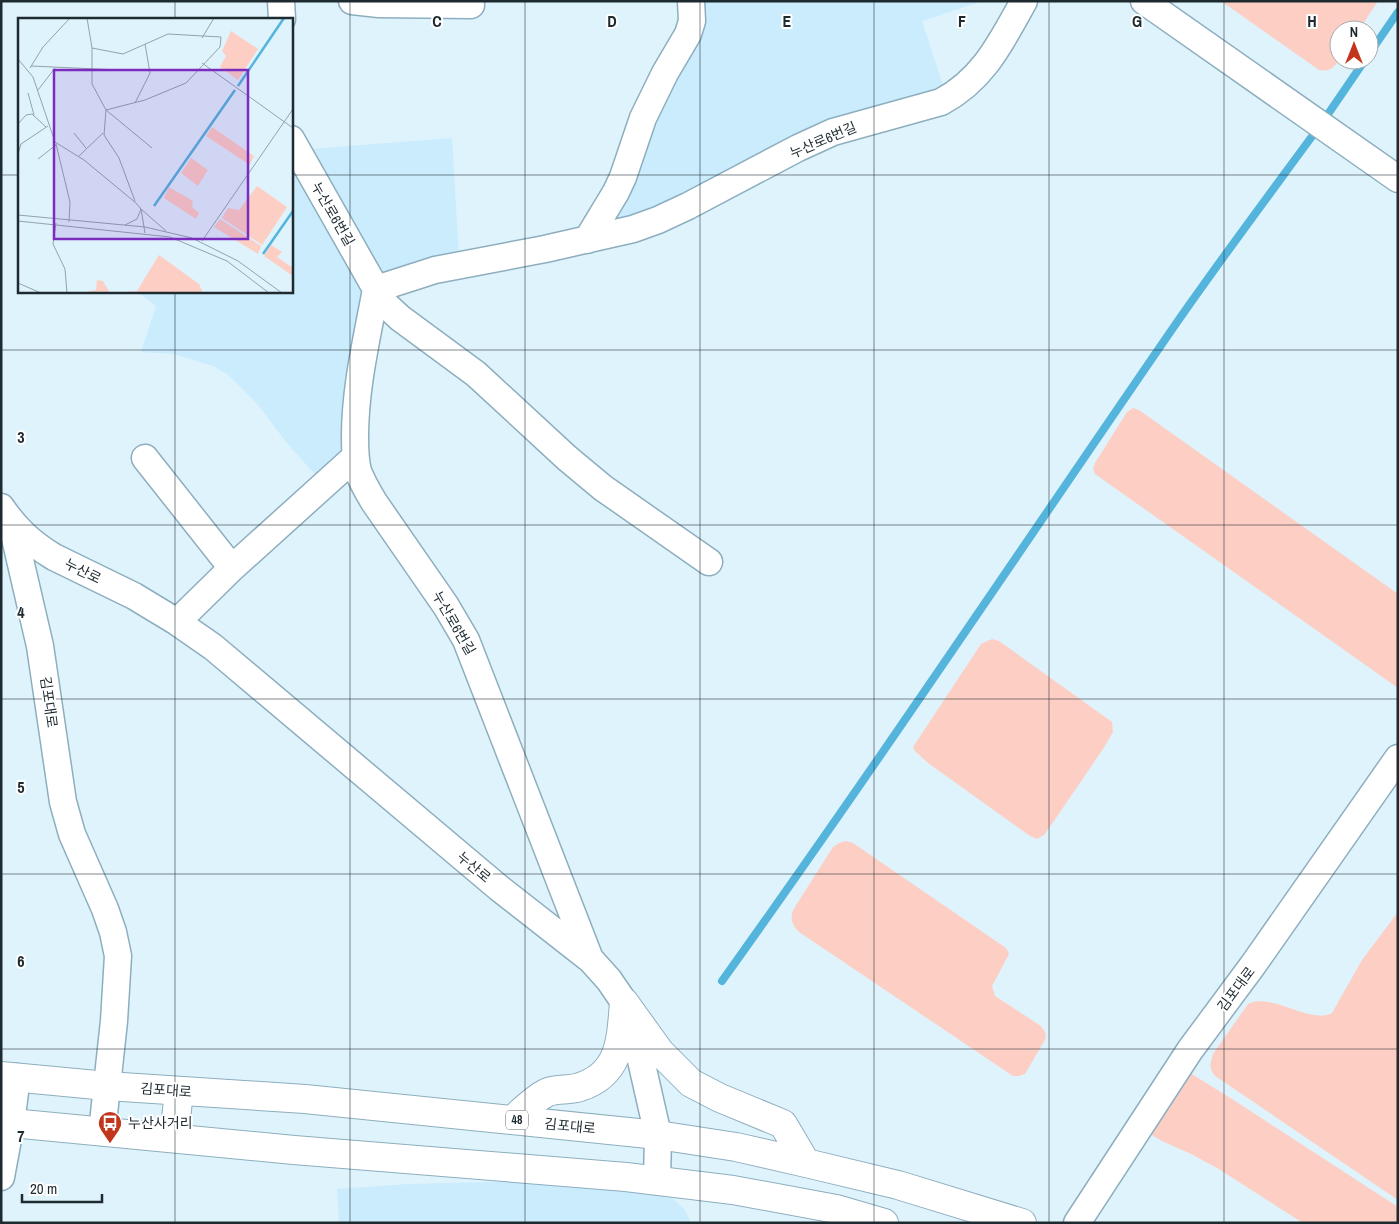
<svg xmlns="http://www.w3.org/2000/svg" width="1399" height="1224" font-family="'Archivo Narrow','Noto Sans KR',sans-serif">
  <rect width="100%" height="100%" fill="#dff3fd"/>
  <path fill="#caecfd" d="M699,1h284l-61,20 22,67 -155,56 -173,81 -4,-9z
    M452,138l7,120 -77,18 -73,-127z
    M291,156l69,129 2,10 -15,152 -28,32 -33,-37 -28,-37 -31,-31 -14,-8 -39,-12 -33,-2 15,-46 -20,-15h155z
    M531,1181l88,6 51,10 5,3 10,10 6,13h-352l-2,-34 71,-5z"/>
  <path fill="#fdcec4" d="M1221,1h157l-19,29h-20v30c-5,8 -10,12 -20,10z
    M1133,408l6,2 259,184v94l-303,-214 -2,-5 2,-6 32,-51z
    M992,639l7,2 113,81 1,10 -10,17 -49,72 -10,14 -7,4 -7,-3 -102,-73 -13,-12 -2,-4 68,-103z
    M846,841l7,2 153,105 3,6 -17,32 3,10 46,30 4,6 1,6 -21,36 -6,2h-6l-214,-144c-7,-8 -9,-12 -6,-22l40,-63 6,-4z
    M1398,912v288l-183,-124c-6,-8 -5,-12 -2,-22l35,-50c24,-12 62,21 84,9l30,-53z
    M1190,1073l42,26 166,108v16h-95l-86,-55 -26,-14 -29,-13 -10,-6 -1,-6z"/>
  <g fill="none" stroke-linecap="round" stroke-linejoin="round">
    <path stroke="#54b4dc" stroke-width="8" d="M1369,54l29,-42
      M1326,117l39,-57
      M722,981c154,-215 301,-435 451,-653 45,-65 93,-129 140,-193"/>
    <g stroke="#8daebe" stroke-width="29">
      <path id="minor" d="M281,1l1,18
        M352,1l27,3 92,1
        M1144,1l254,178
        M291,139l85,150c-9,49 -21,98 -21,148 0,11 0,23 3,34 4,11 10,21 16,31l72,104 20,34 124,319
        M587,240l29,-48 7,-15 20,-59 22,-45 23,-39 4,-13 -1,-20
        M145,458l87,110
        M1,507c15,22 30,36 53,50l80,39 43,26 36,25 286,241 92,72 18,20 15,22 16,54 18,79 -1,46
        M11,521l29,125 23,156 9,32 33,75 8,23 5,24 -4,65 -12,111
        M709,562l-106,-74 -36,-30 -91,-84 -76,-56 -14,-13 -10,-16 59,-19 110,-21 88,-20 25,-9 30,-14 110,-58 35,-16 108,-30c43,-23 60,-60 83,-101
        M177,622l55,-54 123,-111
        M1,1177l10,-54 6,-46
        M1077,1223l113,-173 63,-85 145,-207"/>
    </g>
    <g stroke="#8daebe" stroke-width="30">
      <path id="major" d="M624,1002l36,50 31,31 29,15 63,26 23,39
        M1,1076l106,10 198,13 353,36 78,12 70,16 92,22 124,38
        M512,1120c11,-9 22,-21 34,-27 9,-5 23,-2 34,-6 41,-13 41,-48 44,-85
        M1,1122l293,28 332,27 107,13 103,19 48,14
        M174,1138l5,-47"/>
    </g>
    <use href="#minor" stroke="#fff" stroke-width="26"/>
    <use href="#major" stroke="#fff" stroke-width="28"/>
  </g>
  <path fill="none" stroke="#1d2a30" stroke-width="1" stroke-opacity="0.55" d="M175,1v18M350,1v1222M525,1v1222M700,1v1222M874,1v1222M1049,1v1222M1224,1v1222M1,175h18M291,175h1107M175,291v932M1,350h1397M1,525h1397M1,699h1397M1,874h1397M1,1049h1397"/>
  <defs>
    <g id="bus-pin" transform="scale(1.25)"><path d="M0 17L-7.5 6A9.5 9.5 0 1 1 7.5 6Z" fill="#c2361d" stroke="#fff"/><path d="M-5-6H5V4H4V6H2V4H-2V6H-4V4H-5ZM-3.5-4V0h7V-4ZM-3.5 1.2v1.5H-2V1.2ZM2 1.2v1.5H3.5V1.2Z" fill="#fff"/></g>
  </defs>
  <g fill-rule="evenodd">
    <use href="#bus-pin" x="110" y="1123"/>
  </g>
  <g text-anchor="middle" dominant-baseline="central" stroke-width="4" stroke-linejoin="round" paint-order="stroke">
    <rect fill="#fff" stroke="#616a6e" stroke-width="1" x="506" y="1110.5" width="22" height="19" rx="4"/>
    <g font-size="12" font-weight="bold" fill="#1d2a30">
      <text x="517" y="1120">48</text>
    </g>
    <g font-size="14" fill="#1d2a30" stroke="#fff">
      <text transform="translate(823 140) rotate(-23)">누산로6번길</text>
      <text transform="translate(333 214) rotate(60)">누산로6번길</text>
      <text transform="translate(83 571) rotate(26)">누산로</text>
      <text transform="translate(454 623) rotate(60)">누산로6번길</text>
      <text transform="translate(49 702) rotate(82)">김포대로</text>
      <text transform="translate(474 867) rotate(40)">누산로</text>
      <text transform="translate(1236 989) rotate(-53)">김포대로</text>
      <text transform="translate(166 1090) rotate(4)">김포대로</text>
      <text transform="translate(570 1126) rotate(6)">김포대로</text>
    </g>
    <g font-size="14" fill="#1d2a30" stroke="#fff" text-anchor="start">
      <text x="128" y="1123">누산사거리</text>
    </g>
  </g>
  <g transform="translate(18 18)">
    <rect width="275" height="275" fill="#dff3fd"/>
    <path d="M213,13l27,18 -20,31 -18,-13 6,-11 -4,-5zM194,109l42,29 -4,9 -44,-29zM173,140l17,12 -10,16 -17,-13zM239,168l30,21 -25,38 -40,-27 6,-10 11,2zM151,169l24,14 -1,6 7,6 -3,6 -32,-21zM202,201l41,27 -3,8 -44,-27zM253,227l11,7 -5,5 16,11v8l-29,-20zM141,237l40,29 4,9h-92l26,-2zM79,262l6,1 7,12h-30l16,-3z" fill="#fdcec4"/>
    <path fill="none" stroke="#54b4dc" stroke-width="2.5" d="M220,68l46,-68M136,188l81,-116M245,236l30,-43"/>
    <path fill="none" stroke="#91a3ab" stroke-width="1" d="M69,0l5,30v36l14,26 -2,25 15,23 16,43M184,20l12,-20M74,30l31,6 45,-20 53,3 -1,10 -34,36 -41,17 -39,10 46,38M0,41l15,18 22,65 29,18 52,43 5,6 4,24M184,45l91,65M13,48l88,4M12,50l13,-21 27,-29M20,72l17,-22M10,75l6,22M117,85l15,-30 -5,-29M0,106l8,-9 6,-1 14,13M56,115l12,15M38,126l14,58 -1,20M0,136l3,-10 27,-18M61,138l24,-23M20,141l18,-14M123,191l25,22M0,197l127,12 47,11 46,23 44,32M0,203l152,16 57,24 42,32M38,205l-3,21 12,25 2,24M107,207l12,-6 4,-10M184,223l91,-132M0,265l23,10"/>
    <path fill="#7b2cbf" fill-opacity="0.15" stroke="#7b2cbf" stroke-width="2.5" d="M36,52h194v169h-194z"/>
    <rect width="275" height="275" fill="none" stroke="#1d2a30" stroke-width="2.5"/>
  </g>
  <g font-size="16" text-anchor="middle" font-weight="bold" fill="#1d2a30" stroke="#fff" stroke-width="4" stroke-linejoin="round" paint-order="stroke">
    <text x="437" y="27">C</text>
    <text x="612" y="27">D</text>
    <text x="787" y="27">E</text>
    <text x="962" y="27">F</text>
    <text x="1137" y="27">G</text>
    <text x="1312" y="27">H</text>
    <text x="21" y="443">3</text>
    <text x="21" y="618">4</text>
    <text x="21" y="793">5</text>
    <text x="21" y="967">6</text>
    <text x="21" y="1142">7</text>
  </g>
  <rect width="1399" height="1224" fill="none" stroke="#1d2a30" stroke-width="5"/>
  <g transform="translate(1354 45)"><circle r="24" fill="#ffffff" stroke="#a5aaac"/>
  <path d="M0-4L9 19L0 12L-9 19Z" fill="#c2361d"/>
  <text y="-8" font-size="14" font-weight="bold" text-anchor="middle" fill="#1d2a30">N</text>
  </g>
  <path d="M22 1194v8h80v-8" fill="none" stroke="#1d2a30" stroke-width="2.5"/>
  <text x="30" y="1194" font-size="15" fill="#1d2a30" stroke="#ffffff" stroke-width="4" paint-order="stroke">20 m</text>
</svg>
